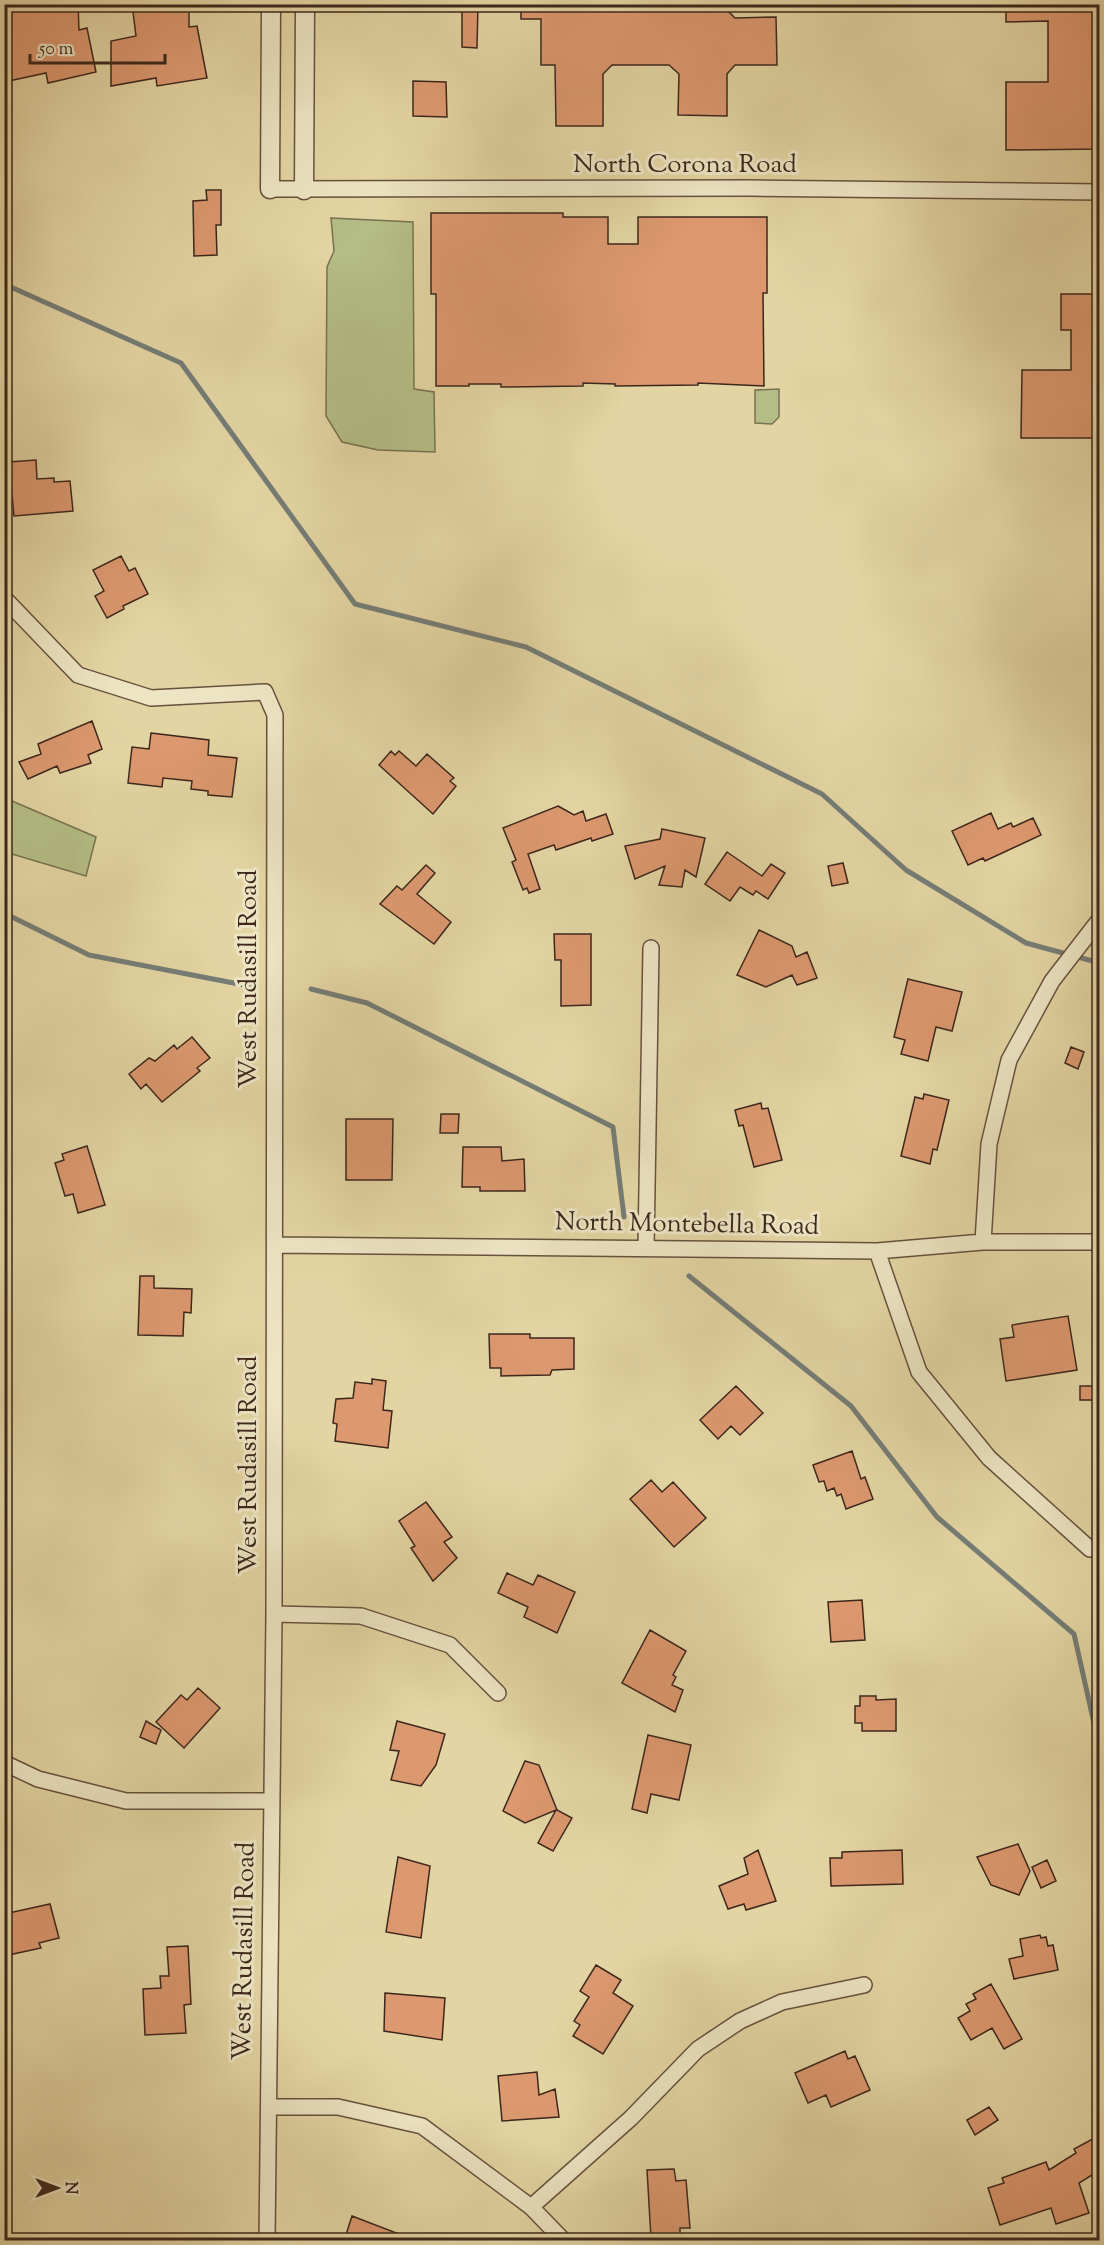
<svg xmlns="http://www.w3.org/2000/svg" width="1104" height="2245" font-family="'Sorts Mill Goudy',serif">
  <rect width="100%" height="100%" fill="#e3d5a3"/>
  <filter id="stains"><feTurbulence type="fractalNoise" baseFrequency=".00333" numOctaves="4"/><feColorMatrix values="0 0 0 0 .2 0 0 0 0 .09 0 0 0 0 .02 0 0 0 .5 -.17"/></filter>
  <radialGradient id="worn" r=".72"><stop offset=".6" stop-color="#630" stop-opacity="0"/><stop offset="1" stop-color="#630" stop-opacity=".3"/></radialGradient>
  <path fill="#b4bd85" stroke="#787250" stroke-width="1.5" d="M331,218l82,4 1,167 20,3 1,60 -57,-2 -36,-8 -16,-26 1,-149 7,-16z
    M779,389v28l-7,7 -17,-1v-33z
    M5,798l91,39 -10,39 -81,-24z"/>
  <g fill="none" stroke-linecap="round" stroke-linejoin="round">
    <path stroke="#757d76" stroke-width="5" d="M4,284l177,79 174,241 171,43 296,147 84,76 120,73 74,20
      M4,913l85,42 160,31
      M311,989l56,14 246,124 11,90
      M689,1276l162,130 86,111 137,117 26,116"/>
  </g>
  <path fill="#dc986f" stroke="#3d271c" stroke-width="1.5" d="M4,4h74l1,26 8,-2 9,44 -48,11 -2,-10 -42,9z
    M132,4h57v23l8,-1 10,52 -50,8 -1,-8 -45,8v-45l25,-5z
    M462,4h16l-1,44 -15,-1z
    M521,4h205v5l9,9 41,-1 1,48h-42l-8,9v42l-49,-1 1,-41 -10,-9h-57l-9,9v52h-47l-1,-61h-14v-46h-20z
    M1006,4h94v145l-94,1v-68h42v-61l-42,1z
    M413,81l33,1 1,35 -34,-1z
    M206,190h15v35h-5l1,30 -23,1 -1,-55 14,-1z
    M431,213h132v4h45v27h30v-27h129v76h-4l1,93 -66,-3v2l-83,1v-2l-32,-1v3l-82,1v-3h-32v2h-33v-92h-5z
    M1061,294h39v144h-79l1,-68h49v-40h-10z
    M36,460l1,19 17,-1v4l16,-1 3,30 -59,5 -5,-54z
    M121,556l8,15 6,-3 13,26 -25,12 1,3 -17,9 -12,-22 9,-5 -11,-21z
    M92,721l10,28 -14,6 3,8 -31,10 -3,-7 -29,13 -9,-17 22,-8 -3,-10z
    M151,733l58,7 -1,15 29,3 -5,39 -24,-2v-4l-17,-2 1,-8 -29,-3 -1,9 -34,-4 4,-36 17,2z
    M391,751l4,4 4,-4 17,15 11,-12 27,24 -4,3 6,5 -23,28 -54,-49z
    M558,806l16,9 9,-4 3,10 20,-7 7,20 -21,7 -1,-3 -35,12 -2,-5 -26,9 12,35 -11,4 -2,-5 -4,2 -11,-28 4,-2 -13,-32z
    M991,813l7,16 13,-6 2,4 20,-9 8,17 -56,26 -2,-3 -15,7 -16,-34z
    M662,829l43,9 -9,39 -11,-7 -3,17 -23,-2 6,-19 -30,13 -10,-33 35,-7z
    M727,852l35,24 9,-12 14,9 -17,26 -12,-8 -3,4 -13,-8 -10,14 -25,-17z
    M843,863l5,20 -16,3 -4,-20z
    M426,865l9,8 -18,21 34,28 -17,22 -54,-40 17,-18 5,4z
    M759,930l33,16 4,11 11,-5 10,26 -20,7 -5,-10 -26,12 -29,-12z
    M554,934h37v71l-30,1v-46h-6z
    M908,979l54,13 -10,39 -16,-4 -8,34 -27,-7 4,-14 -11,-3z
    M192,1037l18,21 -13,10 3,3 -38,31 -16,-18 -5,5 -12,-15 20,-16 6,3 19,-16 3,4z
    M1071,1047l13,5 -6,17 -13,-6z
    M924,1094l25,6 -12,50 -4,-1 -3,15 -29,-8 14,-59 8,2z
    M761,1103l1,6 6,-1 14,52 -28,7 -11,-42 -4,1 -4,-16z
    M441,1114h18l-1,19h-18z
    M346,1119h47l-1,61h-46z
    M87,1146l18,59 -27,8 -5,-19 -8,2 -10,-33 9,-3 -2,-6z
    M463,1147h38l1,14 22,-2 1,32h-45v-4h-18z
    M140,1276h14v12l38,1 -1,24 -7,-1 -1,24 -45,-1z
    M1068,1316l9,54 -71,11 -6,-42 14,-2 -2,-12z
    M489,1334h41v4h44v31l-22,1 -2,5 -49,1v-8h-11z
    M372,1379l14,2 -3,29 9,1 -4,37 -53,-7 2,-17 -4,-1 3,-24 17,-1 2,-16 17,2z
    M736,1386l27,27 -23,22 -9,-9 -13,13 -18,-19z
    M1080,1386h16l-1,14h-15z
    M852,1451l9,28 4,-2 8,22 -27,10 -5,-15 -4,2 -3,-8 -7,3 -3,-10 -5,1 -6,-17z
    M651,1480l11,12 11,-10 33,36 -32,29 -44,-48z
    M426,1502l26,35 -8,5 13,16 -24,23 -22,-33 4,-2 -16,-25z
    M507,1573l26,12 5,-10 37,17 -18,41 -33,-16 4,-10 -30,-14z
    M862,1600l3,40 -34,2 -3,-40z
    M650,1630l36,21 -13,24 3,2 -4,8 11,5 -8,22 -53,-29z
    M198,1688l22,20 -36,40 -28,-26 25,-27 6,5z
    M860,1696h16v4l20,-1v32h-34v-8h-7v-17h5z
    M146,1721l15,9 -5,14 -16,-7z
    M397,1721l48,13 -9,31 -15,21 -30,-6 8,-29 -9,-1z
    M648,1735l43,10 -12,55 -28,-6 -4,19 -15,-4z
    M525,1761l14,4 18,45 15,8 -19,33 -15,-8 18,-33 -31,13 -22,-12z
    M1018,1844l12,27 -11,24 -28,-10 -14,-28z
    M758,1850l18,51 -30,9 -2,-6 -16,5 -9,-23 29,-12 -4,-16z
    M902,1850l1,34 -72,2 -1,-28h12v-6z
    M398,1857l32,9 -9,72 -35,-6z
    M1047,1860l9,21 -15,7 -9,-21z
    M50,1904l9,34 -20,5 2,5 -37,8v-42z
    M1040,1935l1,3 5,-1 2,9 5,-1 5,25 -44,9 -5,-20 14,-3 -3,-17z
    M188,1946l3,58 -7,1 2,28 -41,2 -2,-46 18,-1 -1,-12h9l-2,-29z
    M596,1965l25,15 -8,13 20,13 -30,48 -30,-18 7,-11 -6,-4 15,-24 -9,-6z
    M991,1984l31,55 -18,10 -12,-21 -21,12 -13,-22 12,-7 -4,-7 10,-5 -3,-5z
    M385,1993l60,5 -3,42 -58,-9z
    M845,2051l3,8 7,-3 15,34 -39,17 -5,-12 -18,8 -13,-30z
    M537,2072l2,23 16,-6 4,28 -57,4 -4,-45z
    M989,2107l9,13 -23,15 -8,-15z
    M1100,2135v35l-21,13 10,30 -33,11 -5,-16 -51,17 -12,-37 16,-5 -2,-5 44,-16 3,8 27,-17 -2,-4z
    M674,2169l2,12 10,-1 4,48h-10v7l-29,3 -4,-68z
    M352,2216l60,23v2h-68z"/>
  <g fill="none" stroke-linecap="round" stroke-linejoin="round">
    <g stroke="#66523e" stroke-width="18">
      <path id="minor" d="M270,189l479,-1 351,4
        M4,598l74,77 73,23 114,-6 10,23 -1,899 -7,626
        M983,1242l6,-98 20,-84 43,-79 48,-62
        M275,1245l602,6 106,-9h117
        M646,1248l5,-300
        M877,1251l42,121 70,86 101,91
        M274,1614l87,2 89,29 48,48
        M4,1763l34,16 88,22h146
        M269,2107h69l84,19 109,81 32,33
        M531,2207l100,-89 67,-69 42,-28 42,-19 82,-17"/>
    </g>
    <g stroke="#66523e" stroke-width="21">
      <path id="tertiary" d="M270,189l1,-185
        M304,190l1,-186"/>
    </g>
    <use href="#minor" stroke="#ede4c3" stroke-width="15"/>
    <use href="#tertiary" stroke="#ede4c3" stroke-width="18"/>
  </g>
  <g text-anchor="middle" dominant-baseline="central" stroke-width="6" stroke-linejoin="round" paint-order="stroke">
    <g font-size="26" fill="#3d271c" stroke="#ede4c3">
      <text x="685" y="165">North Corona Road</text>
      <text transform="translate(249 979) rotate(-90)">West Rudasill Road</text>
      <text transform="translate(687 1225) rotate(1)">North Montebella Road</text>
      <text transform="translate(249 1465) rotate(-90)">West Rudasill Road</text>
      <text transform="translate(245 1951) rotate(-89)">West Rudasill Road</text>
    </g>
  </g>
  <rect width="1104" height="2245" fill="none" stroke="#e3d5a3" stroke-width="24"/>
  <rect x="6" y="6" width="1092" height="2233" fill="none" stroke="#3d271c" stroke-width="3"/>
  <rect x="12" y="12" width="1080" height="2221" fill="none" stroke="#3d271c" stroke-width="1.5"/>
  <g transform="translate(57 2188) rotate(90)" stroke="#ede4c3" stroke-width="4.5" paint-order="stroke">
  <path d="M0-4.5L10 22L0 15L-10 22Z" fill="#3d271c"/>
  <text y="-9" font-size="16" font-weight="bold" text-anchor="middle" fill="#3d271c">N</text>
  </g>
  <path d="M30 54v9h135v-9" fill="none" stroke="#3d271c" stroke-width="3"/>
  <text x="39" y="54" font-size="18" fill="#3d271c" stroke="#ede4c3" stroke-width="4.5" paint-order="stroke">50 m</text>
  <rect width="100%" height="100%" filter="url(#stains)"/>
  <rect width="100%" height="100%" fill="url(#worn)"/>
</svg>
